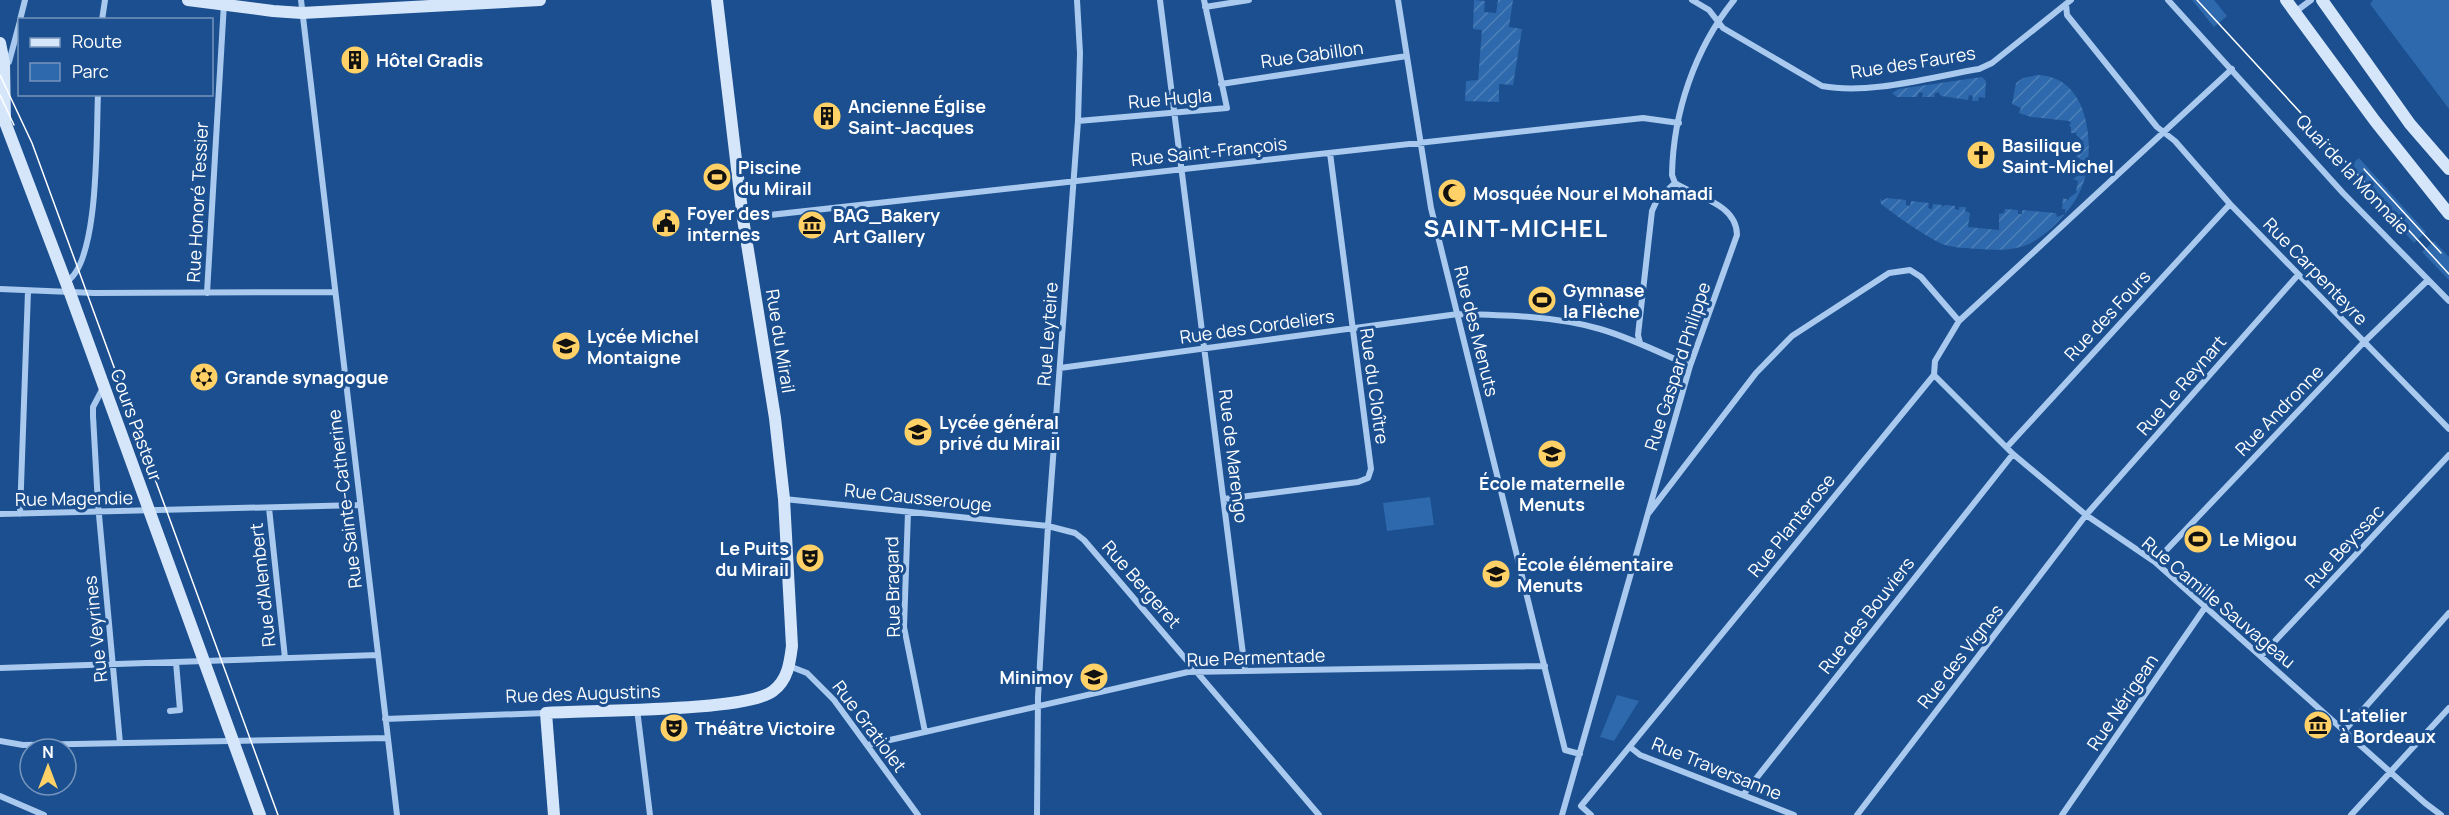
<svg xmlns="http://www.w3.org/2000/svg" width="2449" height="815" font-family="Manrope,sans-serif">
  <defs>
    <pattern id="garden-furrows" width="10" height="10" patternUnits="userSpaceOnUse" patternTransform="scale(1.5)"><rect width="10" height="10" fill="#2e69ad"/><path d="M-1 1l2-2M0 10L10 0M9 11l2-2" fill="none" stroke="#4d80b9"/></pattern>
  </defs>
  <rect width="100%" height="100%" fill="#1b4f8f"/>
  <path fill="#2e69ad" d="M2192,0h22l13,16 -13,11z
    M2373,0h76v109l-79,-105z
    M2359,158l67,74 -12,11 -68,-74z
    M2434,241l15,16v23l-27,-28z
    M1430,497l4,28 -47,6 -4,-28z
    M1617,695l22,6 -25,40 -14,-4z"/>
  <path fill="url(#garden-furrows)" d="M1474,0l11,1 -1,11 12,1 2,-13h15l-4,27 13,2 -9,56 -14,-1v18l-34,-1 1,-20 12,-1 4,-50 -9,-1z
    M2037,75c54,0 60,77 44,114 -8,20 -36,50 -57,57 -15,5 -30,4 -46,3 -11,-1 -26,-1 -36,-5 -19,-9 -44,-27 -61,-40l-1,-6 2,3 5,-3 19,2v5l4,1 1,-5 18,2 -1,5 4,1 1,-5 9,1v2l3,-2 10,1v3l4,1v-3h7l-1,4 5,2 -2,14 31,3v-16l5,-1 1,-4 13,1v4h4v-4l34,3 1,4 8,-3v-5h-3l1,-11 6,2v-2l8,-6 -1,-1 2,-10 -5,-2 9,-6 -1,-2 2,-10 -7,-5 6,-3 -2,-8 4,-3 -8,-7 1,-2h-6v-6l-2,-1 2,-3 -2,-2 -38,-4 -12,-4 2,-5 -9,-4 4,-21 7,-5z
    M1982,77l4,4 -1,17 -6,-1 -1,4h-6l1,-5 -4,-1 -1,5 -27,-4 -3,-4 -4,2 1,3h-13l1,-4 -4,-1 -2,5h-20l-5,-4 7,-4z"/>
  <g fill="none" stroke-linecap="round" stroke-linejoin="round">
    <path stroke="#a9c9ee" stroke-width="6" d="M301,0l96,815
      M1160,0l85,670
      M1398,0l33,208 134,542 15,4
      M1692,0l17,10 14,18 99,58c48,9 109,-9 157,-17l13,-6 79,-63
      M2168,0l175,193 106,108
      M2066,4l1,11 90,112 18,14 55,63 219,225
      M1205,7l44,-7
      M2295,12l16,-12
      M20,20l5,-20
      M102,20l3,-20
      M4,63l5,-1 11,-41
      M2232,69l-273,252 -24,40 -1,14 79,79 73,61 69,47 270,241 16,12
      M1221,84l186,-28
      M1078,121l149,-13 -23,-108
      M743,218l900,-100 36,5
      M66,282c34,-19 30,-149 32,-188
      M0,289l94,4 241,-1
      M207,293l17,-290
      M1640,343l-2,-8 14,-124 5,-11 18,-17
      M1060,368l398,-54c47,1 97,2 142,15 31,9 61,24 90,37
      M103,388l-10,19v9l5,88 22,239
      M2007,447l223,-243
      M784,499l264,27 27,7 9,7 235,275
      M1224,499l134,-17 10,-4 3,-9 -41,-316
      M269,508l16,150
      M908,512l-4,115 21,105
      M0,514l360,-9
      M20,514l8,-223
      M1648,514l108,-141 36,-37 97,-63 21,-3 11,7 38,44
      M2155,562l209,-220 64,-62
      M2261,656l188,-201
      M789,666l18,7 27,27 84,115
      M0,668l378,-13
      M637,709l13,106
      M170,711l10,-1 -4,-48
      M385,719l161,-6
      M2344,731l105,-118
      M0,741l23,4 365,-7
      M868,745l320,-73 357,-6
      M1630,747l10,8 154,60
      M1743,795l270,-341
      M0,796l44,19
      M1581,806l353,-431
      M1581,806l10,9
      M1037,815l1,-118 10,-171 30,-405 2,-68 -3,-53
      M1562,815l128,-449 47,-131c0,-31 -40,-38 -62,-52l-3,-8c1,-62 23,-127 62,-175
      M1857,815l229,-300 212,-240
      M2062,815l144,-209
      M2351,815l98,-107"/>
    <path stroke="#d6e6fa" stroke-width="12" d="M188,0l85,11 29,2 238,-13
      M2286,0l89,121 74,93
      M2322,0l88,124 39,45
      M0,43l4,20 1,59 65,171 190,522
      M554,815l-8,-102c42,-3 200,-1 227,-22 15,-11 17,-29 19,-45l-8,-147 -9,-81 -32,-199 -26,-219"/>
    <path stroke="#fff" stroke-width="1.5" d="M2197,0l252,274
      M0,75l32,68 246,672
      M0,95l14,30
      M2364,169l77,84"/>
  </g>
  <defs>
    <g id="building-disc" transform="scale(1.5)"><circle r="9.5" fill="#ffd166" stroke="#1b4f8f"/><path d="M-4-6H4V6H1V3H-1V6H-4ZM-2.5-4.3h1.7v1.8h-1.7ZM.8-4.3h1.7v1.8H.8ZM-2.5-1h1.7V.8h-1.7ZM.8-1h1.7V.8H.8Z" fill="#111"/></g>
    <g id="church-disc" transform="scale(1.5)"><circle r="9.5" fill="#ffd166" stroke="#1b4f8f"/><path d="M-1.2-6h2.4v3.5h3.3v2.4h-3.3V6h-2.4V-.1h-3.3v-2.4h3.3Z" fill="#111"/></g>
    <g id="stadium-disc" transform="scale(1.5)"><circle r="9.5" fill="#ffd166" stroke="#1b4f8f"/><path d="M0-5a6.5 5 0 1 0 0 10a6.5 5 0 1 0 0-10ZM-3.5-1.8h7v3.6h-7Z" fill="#111"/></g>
    <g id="mosque-disc" transform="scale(1.5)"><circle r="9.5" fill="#ffd166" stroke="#1b4f8f"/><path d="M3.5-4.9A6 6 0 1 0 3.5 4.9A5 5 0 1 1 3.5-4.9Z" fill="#111"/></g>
    <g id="civic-disc" transform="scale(1.5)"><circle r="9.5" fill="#ffd166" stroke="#1b4f8f"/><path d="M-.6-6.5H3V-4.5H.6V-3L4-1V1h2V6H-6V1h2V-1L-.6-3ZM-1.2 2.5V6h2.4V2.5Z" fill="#111"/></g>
    <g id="museum-disc" transform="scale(1.5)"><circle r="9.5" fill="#ffd166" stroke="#1b4f8f"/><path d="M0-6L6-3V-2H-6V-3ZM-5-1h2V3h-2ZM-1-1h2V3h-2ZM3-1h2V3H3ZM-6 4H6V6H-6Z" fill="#111"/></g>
    <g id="school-disc" transform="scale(1.5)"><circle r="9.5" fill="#ffd166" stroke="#1b4f8f"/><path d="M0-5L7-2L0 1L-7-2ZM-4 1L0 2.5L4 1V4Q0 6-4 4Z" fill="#111"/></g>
    <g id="synagogue-disc" transform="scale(1.5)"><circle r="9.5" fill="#ffd166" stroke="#1b4f8f"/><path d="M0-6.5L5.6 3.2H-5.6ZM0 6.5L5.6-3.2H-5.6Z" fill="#111"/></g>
    <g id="theatre-disc" transform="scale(1.5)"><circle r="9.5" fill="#ffd166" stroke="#1b4f8f"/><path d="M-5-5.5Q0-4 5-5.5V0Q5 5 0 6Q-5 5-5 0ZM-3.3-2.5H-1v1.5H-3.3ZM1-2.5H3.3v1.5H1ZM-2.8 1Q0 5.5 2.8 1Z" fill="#111"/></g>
  </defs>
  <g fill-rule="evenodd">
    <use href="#building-disc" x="355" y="60"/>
    <use href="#building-disc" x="827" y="116"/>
    <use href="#church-disc" x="1981" y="155"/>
    <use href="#stadium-disc" x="717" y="177"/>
    <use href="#mosque-disc" x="1452" y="193"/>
    <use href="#civic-disc" x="666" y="223"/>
    <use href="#museum-disc" x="812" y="225"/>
    <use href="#stadium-disc" x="1542" y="300"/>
    <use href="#school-disc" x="566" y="346"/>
    <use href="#synagogue-disc" x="204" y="377"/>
    <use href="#school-disc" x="918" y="432"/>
    <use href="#school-disc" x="1552" y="454"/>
    <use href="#stadium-disc" x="2198" y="539"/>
    <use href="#theatre-disc" x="810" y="558"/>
    <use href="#school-disc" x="1496" y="574"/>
    <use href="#school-disc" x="1094" y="677"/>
    <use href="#museum-disc" x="2318" y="725"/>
    <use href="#theatre-disc" x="674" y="728"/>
  </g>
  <g text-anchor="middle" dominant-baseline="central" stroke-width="6" stroke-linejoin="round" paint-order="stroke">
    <g font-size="18" fill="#fff" stroke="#1b4f8f">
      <text transform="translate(1312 54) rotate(-8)">Rue Gabillon</text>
      <text transform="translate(1913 62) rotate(-9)">Rue des Faures</text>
      <text transform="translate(1170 98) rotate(-5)">Rue Hugla</text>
      <text transform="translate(1209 151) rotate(-6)">Rue Saint-François</text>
      <text transform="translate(2353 174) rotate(47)">Quai de la Monnaie</text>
      <text transform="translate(197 202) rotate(-87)">Rue Honoré Tessier</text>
      <text transform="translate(2316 271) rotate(46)">Rue Carpenteyre</text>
      <text transform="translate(2107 315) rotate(-47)">Rue des Fours</text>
      <text transform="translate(1257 326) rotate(-8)">Rue des Cordeliers</text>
      <text transform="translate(1477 331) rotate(76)">Rue des Menuts</text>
      <text transform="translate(1047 334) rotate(-86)">Rue Leyteire</text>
      <text transform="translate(781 341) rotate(81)">Rue du Mirail</text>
      <text transform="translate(1677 366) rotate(-72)">Rue Gaspard Philippe</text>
      <text transform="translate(2181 385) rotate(-49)">Rue Le Reynart</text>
      <text transform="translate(1375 386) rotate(82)">Rue du Cloître</text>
      <text transform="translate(2279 410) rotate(-46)">Rue Andronne</text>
      <text transform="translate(137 425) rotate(70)">Cours Pasteur</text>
      <text transform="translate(1234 456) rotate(83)">Rue de Marengo</text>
      <text transform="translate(918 497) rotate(6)">Rue Causserouge</text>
      <text transform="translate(74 498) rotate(-1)">Rue Magendie</text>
      <text transform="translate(344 499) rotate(-97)">Rue Sainte-Catherine</text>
      <text transform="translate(1791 525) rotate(-51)">Rue Planterose</text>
      <text transform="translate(2344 546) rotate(-47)">Rue Beyssac</text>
      <text transform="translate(1142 584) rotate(49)">Rue Bergeret</text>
      <text transform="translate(262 585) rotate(-96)">Rue d'Alembert</text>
      <text transform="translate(892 587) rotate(-91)">Rue Bragard</text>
      <text transform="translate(2219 602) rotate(40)">Rue Camille Sauvageau</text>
      <text transform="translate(1866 615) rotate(-52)">Rue des Bouviers</text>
      <text transform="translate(95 629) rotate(-96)">Rue Veyrines</text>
      <text transform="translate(1960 656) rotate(-52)">Rue des Vignes</text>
      <text transform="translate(1256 657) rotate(-2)">Rue Permentade</text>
      <text transform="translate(583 693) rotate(-2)">Rue des Augustins</text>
      <text transform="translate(2122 702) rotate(-56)">Rue Nérigean</text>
      <text transform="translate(870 726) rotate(53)">Rue Gratiolet</text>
      <text transform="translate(1717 768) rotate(22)">Rue Traversanne</text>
    </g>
    <g font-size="18" font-weight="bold" fill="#fff" stroke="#1b4f8f" text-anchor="start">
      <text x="376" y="60">Hôtel Gradis</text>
      <text x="848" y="106">Ancienne Église<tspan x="848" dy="21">Saint-Jacques</tspan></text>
      <text x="2002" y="145">Basilique<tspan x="2002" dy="21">Saint-Michel</tspan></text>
      <text x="738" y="167">Piscine<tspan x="738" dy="21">du Mirail</tspan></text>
      <text x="1473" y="193">Mosquée Nour el Mohamadi</text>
      <text x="687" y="213">Foyer des<tspan x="687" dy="21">internes</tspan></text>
      <text x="833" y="215">BAG_Bakery<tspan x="833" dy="21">Art Gallery</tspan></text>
      <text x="1563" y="290">Gymnase<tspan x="1563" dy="21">la Flèche</tspan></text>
      <text x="587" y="336">Lycée Michel<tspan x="587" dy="21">Montaigne</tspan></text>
      <text x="225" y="377">Grande synagogue</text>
      <text x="939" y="422">Lycée général<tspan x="939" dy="21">privé du Mirail</tspan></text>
      <text x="1552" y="483" text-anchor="middle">École maternelle<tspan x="1552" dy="21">Menuts</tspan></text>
      <text x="2219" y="539">Le Migou</text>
      <text x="789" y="548" text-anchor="end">Le Puits<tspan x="789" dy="21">du Mirail</tspan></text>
      <text x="1517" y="564">École élémentaire<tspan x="1517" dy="21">Menuts</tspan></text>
      <text x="1073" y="677" text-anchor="end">Minimoy</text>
      <text x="2339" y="715">L'atelier<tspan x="2339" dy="21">à Bordeaux</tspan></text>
      <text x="695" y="728">Théâtre Victoire</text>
    </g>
    <g font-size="24" font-weight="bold" letter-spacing="1.5" fill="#fff" stroke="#1b4f8f">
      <text x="1516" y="227">SAINT-MICHEL</text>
    </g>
  </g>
  <rect x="18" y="18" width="195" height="78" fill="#1b4f8f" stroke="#7695bc" stroke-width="1.5"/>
  <rect x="30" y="38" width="30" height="9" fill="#d6e6fa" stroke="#7695bc" stroke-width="1.5"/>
  <text x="72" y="48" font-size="18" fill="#ffffff">Route</text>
  <rect x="30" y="63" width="30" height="18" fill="#2e69ad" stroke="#7695bc" stroke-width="1.5"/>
  <text x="72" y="78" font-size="18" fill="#ffffff">Parc</text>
  <g transform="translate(48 767)"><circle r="28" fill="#1b4f8f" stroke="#7695bc" stroke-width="1.5"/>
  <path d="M0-4.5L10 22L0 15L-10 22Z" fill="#ffd166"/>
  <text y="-9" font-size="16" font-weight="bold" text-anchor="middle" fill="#ffffff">N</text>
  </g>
</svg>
